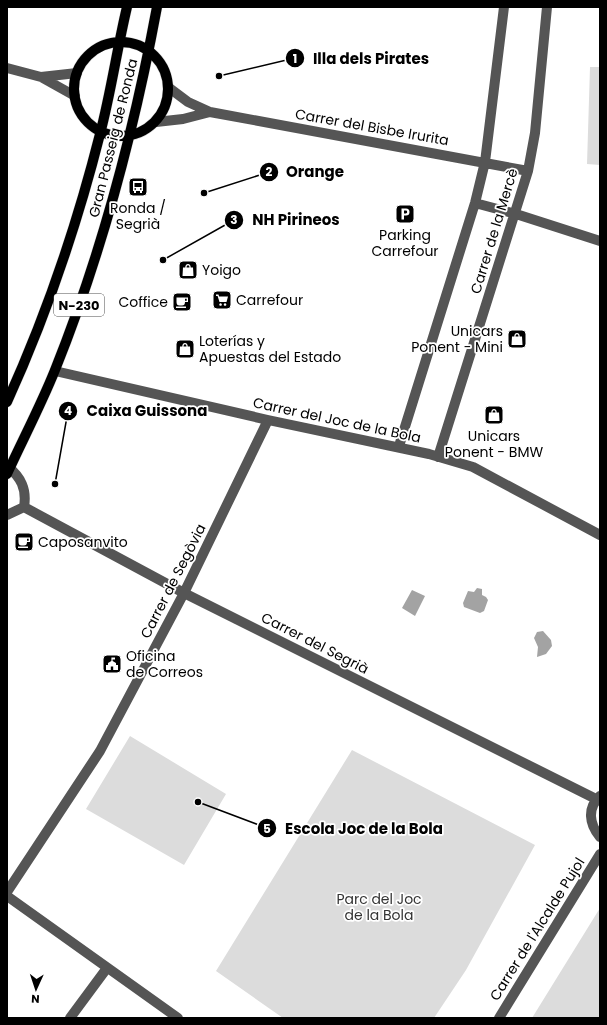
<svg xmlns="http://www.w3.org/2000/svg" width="607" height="1025" font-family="Poppins,sans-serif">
  <rect width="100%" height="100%" fill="#fff"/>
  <path fill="#dcdcdc" d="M590,67h10v98l-13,-1z
    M130,736l96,58 -42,71 -98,-56z
    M352,750l183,95 -69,125 -32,48h-151l-67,-47z
    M600,908v110h-68z"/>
  <path fill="#a3a3a3" d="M477,588l5,1v6l4,2 2,3 -4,11 -4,2 -16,-6 -1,-4 5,-12 6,1z
    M412,590l13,6 -10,20 -13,-8z
    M543,631l8,9 1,6 -6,8 -9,3 1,-10 -4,-9 3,-6z"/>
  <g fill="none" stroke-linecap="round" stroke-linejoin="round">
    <g stroke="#dbdbdb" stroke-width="11">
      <path id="major" d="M74 89a47 47 0 1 1 94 0a47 47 0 1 1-94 0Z
        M7,402c39,-86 70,-177 93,-268 11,-42 17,-85 27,-127
        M7,474c16,-35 34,-69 48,-104 47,-117 79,-239 102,-363"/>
    </g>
    <path stroke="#555" stroke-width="10" d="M7,68l34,9 34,19
      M41,77l36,-4
      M168,87l20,15 22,10 318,59
      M156,122l27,-3 27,-7
      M475,203l41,11 84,27
      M55,371l213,49 161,34 44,13 127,68
      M399,446l76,-243 10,-41 19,-155
      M438,457l90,-286 7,-38 12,-126
      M7,466c14,11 20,23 17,41l-17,8
      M24,507l160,86 412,206
      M600,796c-13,12 -11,28 0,41
      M7,892l93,-141 84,-158 84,-173
      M7,896l171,122
      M70,1018l37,-50
      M499,1018l101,-164"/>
    <use href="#major" stroke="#000" stroke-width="10"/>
  </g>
  <defs>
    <g id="bus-square" transform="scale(1)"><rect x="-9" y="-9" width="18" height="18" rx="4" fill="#000" stroke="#fff"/><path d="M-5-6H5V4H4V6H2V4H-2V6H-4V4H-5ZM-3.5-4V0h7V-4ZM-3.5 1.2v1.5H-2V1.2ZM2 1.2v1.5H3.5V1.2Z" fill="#fff"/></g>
    <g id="parking-square" transform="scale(1)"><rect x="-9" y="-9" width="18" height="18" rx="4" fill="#000" stroke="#fff"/><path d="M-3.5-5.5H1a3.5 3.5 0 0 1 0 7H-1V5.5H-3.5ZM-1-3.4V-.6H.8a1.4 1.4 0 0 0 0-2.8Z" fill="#fff"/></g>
    <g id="shop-square" transform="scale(1)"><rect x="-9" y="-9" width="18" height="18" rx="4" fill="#000" stroke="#fff"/><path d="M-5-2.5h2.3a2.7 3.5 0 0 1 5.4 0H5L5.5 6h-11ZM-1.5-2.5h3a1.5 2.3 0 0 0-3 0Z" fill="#fff"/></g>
    <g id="supermarket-square" transform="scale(1)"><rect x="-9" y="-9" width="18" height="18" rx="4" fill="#000" stroke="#fff"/><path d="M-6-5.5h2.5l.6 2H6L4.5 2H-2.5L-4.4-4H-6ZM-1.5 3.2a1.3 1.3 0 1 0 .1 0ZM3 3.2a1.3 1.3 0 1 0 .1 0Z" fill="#fff"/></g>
    <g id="cafe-square" transform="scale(1)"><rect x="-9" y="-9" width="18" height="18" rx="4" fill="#000" stroke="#fff"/><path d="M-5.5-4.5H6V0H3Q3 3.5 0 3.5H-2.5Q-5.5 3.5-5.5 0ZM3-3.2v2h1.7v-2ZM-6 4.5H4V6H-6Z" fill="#fff"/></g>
    <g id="civic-square" transform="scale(1)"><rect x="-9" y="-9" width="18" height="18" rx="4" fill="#000" stroke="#fff"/><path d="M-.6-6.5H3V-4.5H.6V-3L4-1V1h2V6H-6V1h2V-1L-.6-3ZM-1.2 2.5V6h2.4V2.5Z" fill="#fff"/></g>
  </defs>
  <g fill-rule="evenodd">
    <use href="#bus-square" x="138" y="187"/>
    <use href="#parking-square" x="405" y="214"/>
    <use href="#shop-square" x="188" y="270"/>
    <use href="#supermarket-square" x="222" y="300"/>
    <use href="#cafe-square" x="182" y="302"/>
    <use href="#shop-square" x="517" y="339"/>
    <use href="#shop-square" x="185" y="349"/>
    <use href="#shop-square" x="494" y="415"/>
    <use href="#cafe-square" x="24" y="542"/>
    <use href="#civic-square" x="112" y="664"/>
  </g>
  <g text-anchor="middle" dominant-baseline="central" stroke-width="3.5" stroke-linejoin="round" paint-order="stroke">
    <rect fill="#fff" stroke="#4c4c4c" stroke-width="1" x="54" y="294" width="50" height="22" rx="3"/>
    <g font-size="13" font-weight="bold" fill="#000">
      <text x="79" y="305">N-230</text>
    </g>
    <g font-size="14" fill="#000" stroke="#fff">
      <text transform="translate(372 127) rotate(10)">Carrer del Bisbe Irurita</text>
      <text transform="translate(113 138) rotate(-76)">Gran Passeig de Ronda</text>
      <text transform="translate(494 231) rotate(-73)">Carrer de la Mercè</text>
      <text transform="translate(337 420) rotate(12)">Carrer del Joc de la Bola</text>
      <text transform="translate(173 581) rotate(-63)">Carrer de Segòvia</text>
      <text transform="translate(315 643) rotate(27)">Carrer del Segrià</text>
      <text transform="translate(537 929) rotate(-58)">Carrer de l'Alcalde Pujol</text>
    </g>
    <g font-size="14" fill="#000" stroke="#fff" text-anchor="start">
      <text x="138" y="208" text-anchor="middle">Ronda /<tspan x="138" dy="16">Segrià</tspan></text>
      <text x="405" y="235" text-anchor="middle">Parking<tspan x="405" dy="16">Carrefour</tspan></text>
      <text x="202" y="270">Yoigo</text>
      <text x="236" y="300">Carrefour</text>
      <text x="168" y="302" text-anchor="end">Coffice</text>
      <text x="503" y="331" text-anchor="end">Unicars<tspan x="503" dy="16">Ponent - Mini</tspan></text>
      <text x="199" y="341">Loterías y<tspan x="199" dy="16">Apuestas del Estado</tspan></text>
      <text x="494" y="436" text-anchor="middle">Unicars<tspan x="494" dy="16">Ponent - BMW</tspan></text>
      <text x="38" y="542">Caposanvito</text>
      <text x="126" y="656">Oficina<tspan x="126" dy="16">de Correos</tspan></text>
    </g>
    <g font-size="14" fill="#333" stroke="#fff">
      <text x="379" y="899">Parc del Joc<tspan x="379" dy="16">de la Bola</tspan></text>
    </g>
  </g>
  <path fill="none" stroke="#000" stroke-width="1.5" d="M219 76L295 58M204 193L269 172M163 260L234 220M55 484L68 411M198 802L267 828"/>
  <g fill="#000" stroke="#fff" stroke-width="1.5">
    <circle cx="219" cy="76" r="4"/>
    <circle cx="204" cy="193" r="4"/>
    <circle cx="163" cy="260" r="4"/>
    <circle cx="55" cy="484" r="4"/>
    <circle cx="198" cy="802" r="4"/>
    <circle cx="295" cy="58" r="10"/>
    <circle cx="269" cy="172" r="10"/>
    <circle cx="234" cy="220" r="10"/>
    <circle cx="68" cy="411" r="10"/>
    <circle cx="267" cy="828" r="10"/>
  </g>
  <g font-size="12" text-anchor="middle" font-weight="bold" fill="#fff">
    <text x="295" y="63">1</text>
    <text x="269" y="176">2</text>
    <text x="234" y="224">3</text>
    <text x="68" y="415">4</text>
    <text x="267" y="833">5</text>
  </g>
  <g font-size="15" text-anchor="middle" font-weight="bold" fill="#000" stroke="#fff" stroke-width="3.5" stroke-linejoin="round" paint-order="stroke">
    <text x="371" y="64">Illa dels Pirates</text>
    <text x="315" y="177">Orange</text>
    <text x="296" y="225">NH Pirineos</text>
    <text x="147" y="416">Caixa Guissona</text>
    <text x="364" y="834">Escola Joc de la Bola</text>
  </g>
  <rect width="607" height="1025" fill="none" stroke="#000000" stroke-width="16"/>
  <g transform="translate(36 989) rotate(183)" stroke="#ffffff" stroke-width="3" paint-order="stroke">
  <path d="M0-3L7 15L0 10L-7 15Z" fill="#000000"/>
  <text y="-6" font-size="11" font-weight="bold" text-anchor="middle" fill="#000000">N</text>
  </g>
</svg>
